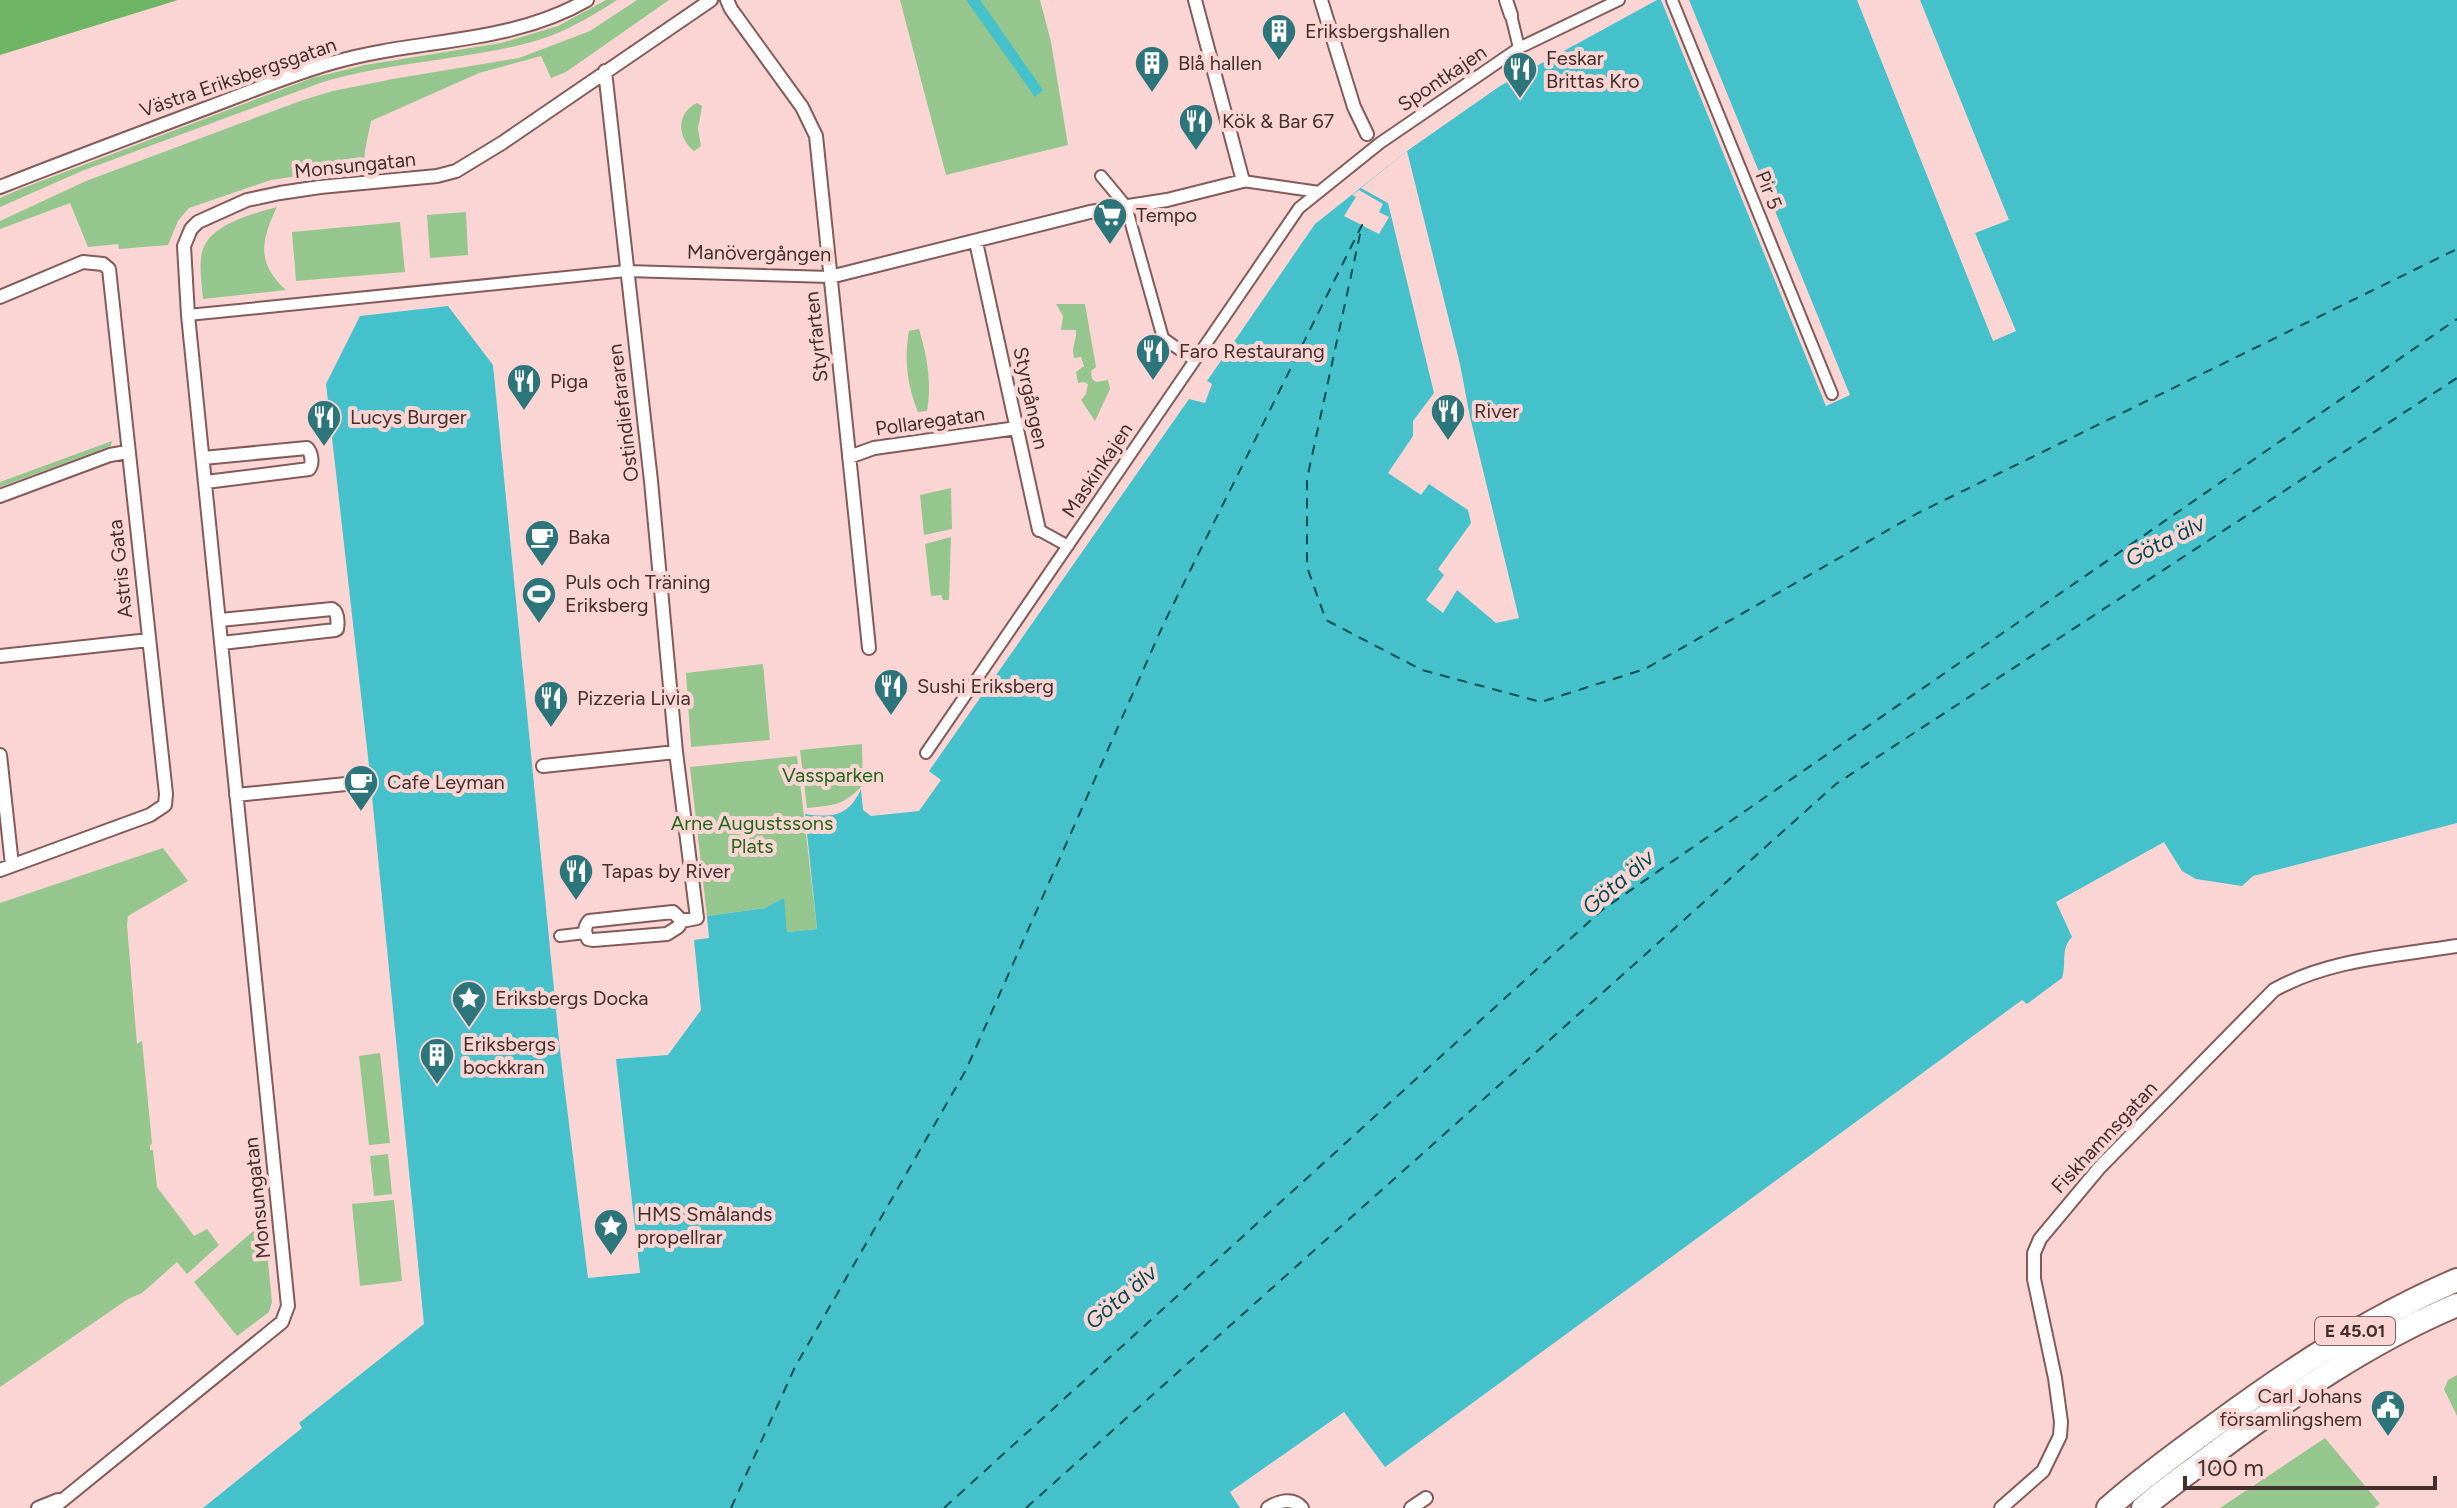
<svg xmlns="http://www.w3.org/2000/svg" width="2457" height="1508" font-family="Figtree,sans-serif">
  <rect width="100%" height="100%" fill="#fbd5d3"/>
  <path fill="#95c68e" d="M606,0h11c-28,18 -57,35 -89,43 -69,18 -141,19 -208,40l-238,88 -82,36v-9l23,-10 289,-110 53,-13 136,-22 57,-17z
    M637,0h32l-103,72 -15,6 -10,-22 -62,17 -108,48c-3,16 -7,29 -7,45l-93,14 -82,28 -11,13 -10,24 -49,4 -1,-5 -30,3 -18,-44 -70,26v-8l86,-40 217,-81 30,-9 60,-12 126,-21 71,-27z
    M900,0h140l11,42 17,103 -122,30z
    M697,103l5,3 -4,23 3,17 -7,5c-17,-13 -18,-38 3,-48z
    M277,207c-16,33 -21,56 9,83l-83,9c-1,-15 -5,-35 0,-50 10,-26 50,-35 74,-42z
    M466,212l2,43 -38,3 -3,-43z
    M400,222l5,50 -109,9 -4,-49z
    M1085,304l11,63 -5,4 1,8 4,3 12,-2 2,9 -15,32 -14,-21 5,-6 2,-10 -4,-2 -6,1 -2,-11 8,-6 -3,-9 -7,1c-3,-13 3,-17 2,-28h-15l2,-14 -7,-12z
    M919,329c8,27 13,54 8,82l-9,1c-11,-27 -14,-53 -9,-81z
    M112,441l-1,5 -111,41v-5z
    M951,488l1,41 -28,6 -4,-40z
    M951,537l-2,63h-6l-2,-5 -10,1 -6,-52z
    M763,664l7,76 -79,7 -5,-74z
    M862,744l1,41c-21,21 -27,20 -56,23l-7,-58z
    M797,756l20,173 -30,3 -4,-33 -18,9 -58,8 -17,-149z
    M163,848l25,33 -60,35 -1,9 10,119 5,-3 10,102 -2,3v4h3l4,37 37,49 13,-7 12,16 -32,29 -10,-12 -35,31 -14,6 -128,88v-484z
    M380,1053l10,90 -21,2 -10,-89z
    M388,1154l4,40 -18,2 -4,-40z
    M394,1200l8,81 -42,5 -8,-82z
    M264,1222l8,80 -3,10 -32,24 -43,-54z
    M2457,1375v41l-13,-27 4,-9z
    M2325,1438l55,66 -6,4h-154z"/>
  <path fill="#6db564" d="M0,0h178l-178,55z"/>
  <path fill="#44c1ca" d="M966,0h14l63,90 -8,7z
    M1657,0h800v823l-204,53 -11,10 -46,-7 -14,-8 -18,-29 -108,60 16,35c-12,12 -5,26 -10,41l-35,26 -5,-4 -637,467 -41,-55 -114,80 10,16h-1037l99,-80 -3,-5 125,-99 -55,-558 -43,-382 34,-68 88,-10 45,59 67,686 28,227 52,-5 -24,-214 52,-4 33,-45 -7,-70 15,-2 -2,-22 58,-8 19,-10 3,34 30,-3 -12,-115c28,4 44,2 56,-25l2,21 8,6 48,-5 22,-31 -12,-9 260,-372 16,4 7,-19 -5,-3 108,-157 92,-73 93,-65z"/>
  <path fill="#fbd5d3" d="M1661,0h28l161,395 -24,11z
    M1857,0h63l89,220 -34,13 41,98 -23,10z
    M1407,151l53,213 10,53 49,201 -23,5 -39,-33 -14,23 -17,-13 18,-25 -6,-6 33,-46 -3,-13 -39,-26 -8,11 -33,-22 25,-37v-15l21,-28 -46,-190 -27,-15z
    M1359,190l24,14 -4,8 10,5 -10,17 -35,-18 12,-19 -4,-2z"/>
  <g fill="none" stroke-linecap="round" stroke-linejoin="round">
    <path stroke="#004d52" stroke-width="2" stroke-dasharray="10 8" stroke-linecap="butt" d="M731,1508l64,-141 171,-297 198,-447 198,-398 -55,254v88l19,53 96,50 119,32 104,-33 273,-156 539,-264
      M944,1508l658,-598 855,-591
      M1026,1508l810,-724 621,-406"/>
    <g stroke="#835b59" stroke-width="14">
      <path id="pedestrian" d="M1672,0l160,394
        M1511,15l8,33
        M1506,57l5,11
        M1101,176l25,30 37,132 31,22
        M1243,181l76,11
        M188,315l438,-44 204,6
        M1039,530l29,16
        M926,753l373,-545 81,-65 139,-95 100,-48
        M560,936l25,-3"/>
    </g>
    <g stroke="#835b59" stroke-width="16">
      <path id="minor" d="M727,0l4,9 71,98 14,29 53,512
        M1321,0l33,107 13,27
        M1506,0l5,15
        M605,71l46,410 25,271 21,166 -15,3 -4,6 -11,7 -74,6 -5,-1c-4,-7 -4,-12 1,-18l84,-9 9,9
        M0,187c68,-27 136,-52 204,-78 43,-16 87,-35 131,-47 84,-24 174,-17 252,-62
        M976,242l63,288
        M830,277l260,-65 77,-12 76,-19 -48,-181
        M0,297l83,-35 20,2 6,5 57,525 -1,11 -15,10 -150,55
        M849,457l25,-9 143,-20
        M203,458l104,-10c5,5 6,16 2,21l-103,13
        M0,496l110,-41 17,-3
        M220,620l112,-11c6,3 6,13 5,20l-2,1 -113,13
        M0,656l149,-16
        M0,755l12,110
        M543,766l133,-14
        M236,795l130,-13
        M38,1508l20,-8
        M53,1508l229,-186 6,-16 -100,-991 -4,-69 7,-17 7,-7 49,-22 33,-7 40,-6 117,-11 19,-5 46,-28 209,-143
        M1268,1508c11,-7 25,-11 34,0
        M1411,1508l15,-10
        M2001,1508l42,-37 17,-35 1,-14 -6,-44 -21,-99v-26l6,-14 60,-72 174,-177c55,-31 121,-34 183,-44"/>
    </g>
    <g stroke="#835b59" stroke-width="26">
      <path id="trunk" d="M2108,1508c34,-30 71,-57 107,-83 76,-56 155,-108 242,-145
        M2143,1508c23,-20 49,-38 73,-56 75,-56 155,-111 241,-147"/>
    </g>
    <use href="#pedestrian" stroke="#fff" stroke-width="10"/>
    <use href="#minor" stroke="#fff" stroke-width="12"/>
    <use href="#trunk" stroke="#fff" stroke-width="22"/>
  </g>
  <defs>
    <g id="building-pin" transform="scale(1.8)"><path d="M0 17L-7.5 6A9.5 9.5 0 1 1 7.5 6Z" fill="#2c767b" stroke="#fbd5d3"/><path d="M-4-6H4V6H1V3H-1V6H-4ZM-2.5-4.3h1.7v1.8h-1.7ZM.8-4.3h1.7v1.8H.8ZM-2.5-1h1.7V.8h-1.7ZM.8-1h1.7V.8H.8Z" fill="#fff"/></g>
    <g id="restaurant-pin" transform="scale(1.8)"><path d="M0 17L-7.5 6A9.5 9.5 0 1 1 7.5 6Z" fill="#2c767b" stroke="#fbd5d3"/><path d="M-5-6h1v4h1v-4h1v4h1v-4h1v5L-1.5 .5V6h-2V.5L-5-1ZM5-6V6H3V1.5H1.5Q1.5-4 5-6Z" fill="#fff"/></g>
    <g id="supermarket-pin" transform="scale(1.8)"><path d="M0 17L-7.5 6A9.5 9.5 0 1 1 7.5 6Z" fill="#2c767b" stroke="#fbd5d3"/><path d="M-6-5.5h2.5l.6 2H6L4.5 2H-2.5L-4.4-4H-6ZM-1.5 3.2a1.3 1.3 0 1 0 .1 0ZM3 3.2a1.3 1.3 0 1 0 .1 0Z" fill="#fff"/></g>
    <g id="cafe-pin" transform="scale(1.8)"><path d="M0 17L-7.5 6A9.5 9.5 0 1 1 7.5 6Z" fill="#2c767b" stroke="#fbd5d3"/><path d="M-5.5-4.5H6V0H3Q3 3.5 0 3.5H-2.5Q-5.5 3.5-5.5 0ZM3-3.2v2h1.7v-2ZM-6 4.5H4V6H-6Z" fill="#fff"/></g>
    <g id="stadium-pin" transform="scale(1.8)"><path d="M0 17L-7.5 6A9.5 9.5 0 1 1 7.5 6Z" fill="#2c767b" stroke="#fbd5d3"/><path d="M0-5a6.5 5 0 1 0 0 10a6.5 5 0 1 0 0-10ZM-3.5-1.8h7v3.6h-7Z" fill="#fff"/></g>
    <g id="sight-pin" transform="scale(1.8)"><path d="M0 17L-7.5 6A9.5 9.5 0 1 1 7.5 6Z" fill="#2c767b" stroke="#fbd5d3"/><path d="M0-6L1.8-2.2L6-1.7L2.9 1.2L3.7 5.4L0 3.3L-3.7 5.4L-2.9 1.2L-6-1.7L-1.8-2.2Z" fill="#fff"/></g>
    <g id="civic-pin" transform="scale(1.8)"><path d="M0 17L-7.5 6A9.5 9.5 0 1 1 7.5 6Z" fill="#2c767b" stroke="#fbd5d3"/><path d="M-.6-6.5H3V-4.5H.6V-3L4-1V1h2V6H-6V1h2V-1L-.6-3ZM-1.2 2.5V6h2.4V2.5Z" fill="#fff"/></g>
  </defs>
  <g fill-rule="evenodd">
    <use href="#building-pin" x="1279" y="31"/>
    <use href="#building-pin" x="1152" y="63"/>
    <use href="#restaurant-pin" x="1520" y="69"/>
    <use href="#restaurant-pin" x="1196" y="121"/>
    <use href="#supermarket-pin" x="1110" y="215"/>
    <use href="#restaurant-pin" x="1153" y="351"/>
    <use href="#restaurant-pin" x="524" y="381"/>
    <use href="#restaurant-pin" x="1448" y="411"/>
    <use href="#restaurant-pin" x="324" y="417"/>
    <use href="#cafe-pin" x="542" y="537"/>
    <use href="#stadium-pin" x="539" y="594"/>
    <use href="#restaurant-pin" x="891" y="686"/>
    <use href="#restaurant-pin" x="551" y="698"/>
    <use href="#cafe-pin" x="361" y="782"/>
    <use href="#restaurant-pin" x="576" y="871"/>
    <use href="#sight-pin" x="469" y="998"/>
    <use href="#building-pin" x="437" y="1055"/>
    <use href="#sight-pin" x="611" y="1226"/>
    <use href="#civic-pin" x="2388" y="1407"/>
  </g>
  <g text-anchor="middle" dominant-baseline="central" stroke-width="8" stroke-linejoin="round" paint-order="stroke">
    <rect fill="#fbd5d3" stroke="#7a6260" stroke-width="2" x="2315" y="1317" width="80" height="28" rx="6"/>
    <g font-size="18" font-weight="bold" fill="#42302f">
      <text x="2355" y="1331">E 45.01</text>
    </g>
    <g font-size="20" fill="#42302f" stroke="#fbd5d3" text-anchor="start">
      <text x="1305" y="31">Eriksbergshallen</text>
      <text x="1546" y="58">Feskar<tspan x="1546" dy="23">Brittas Kro</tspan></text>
      <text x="1178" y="63">Blå hallen</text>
      <text x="1222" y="121">Kök &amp; Bar 67</text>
      <text x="1136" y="215">Tempo</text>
      <text x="1179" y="351">Faro Restaurang</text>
      <text x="550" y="381">Piga</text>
      <text x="1474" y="411">River</text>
      <text x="350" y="417">Lucys Burger</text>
      <text x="568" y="537">Baka</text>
      <text x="565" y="582">Puls och Träning<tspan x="565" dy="23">Eriksberg</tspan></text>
      <text x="917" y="686">Sushi Eriksberg</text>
      <text x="577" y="698">Pizzeria Livia</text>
      <text x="387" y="782">Cafe Leyman</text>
      <text x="602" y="871">Tapas by River</text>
      <text x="495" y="998">Eriksbergs Docka</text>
      <text x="463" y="1044">Eriksbergs<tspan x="463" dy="23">bockkran</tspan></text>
      <text x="637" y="1214">HMS Smålands<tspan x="637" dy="23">propellrar</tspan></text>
      <text x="2362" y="1396" text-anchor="end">Carl Johans<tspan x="2362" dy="23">församlingshem</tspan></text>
    </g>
    <g font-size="20" fill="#42302f" stroke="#fbd5d3">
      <text transform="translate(238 77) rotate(-19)">Västra Eriksbergsgatan</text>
      <text transform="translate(1442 78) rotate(-34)">Spontkajen</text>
      <text transform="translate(355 165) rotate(-6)">Monsungatan</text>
      <text transform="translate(1769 190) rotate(68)">Pir 5</text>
      <text transform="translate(759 253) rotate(1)">Manövergången</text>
      <text transform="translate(816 337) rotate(-96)">Styrfarten</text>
      <text transform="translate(1031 398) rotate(78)">Styrgången</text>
      <text transform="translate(623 413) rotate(-97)">Ostindiefararen</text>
      <text transform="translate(930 421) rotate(-8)">Pollaregatan</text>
      <text transform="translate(1097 470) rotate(-56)">Maskinkajen</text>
      <text transform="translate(120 569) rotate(-96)">Astris Gata</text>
      <text transform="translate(2104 1137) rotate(-47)">Fiskhamnsgatan</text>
      <text transform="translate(257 1198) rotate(-96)">Monsungatan</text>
    </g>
    <g font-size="20" fill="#216818" stroke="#fbd5d3">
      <text x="833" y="775">Vassparken</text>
      <text x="752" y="823">Arne Augustssons<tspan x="752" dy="23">Plats</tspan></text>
    </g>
    <g font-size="22" font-style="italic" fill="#004d52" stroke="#fbd5d3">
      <text transform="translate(2165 541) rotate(-27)">Göta älv</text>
      <text transform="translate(1618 882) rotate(-40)">Göta älv</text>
      <text transform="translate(1121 1297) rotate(-40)">Göta älv</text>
    </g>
  </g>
  <path d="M2185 1476v12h250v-12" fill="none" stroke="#42302f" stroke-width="4"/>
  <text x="2197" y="1476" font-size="24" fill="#42302f" stroke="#fbd5d3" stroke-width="6" paint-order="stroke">100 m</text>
</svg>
